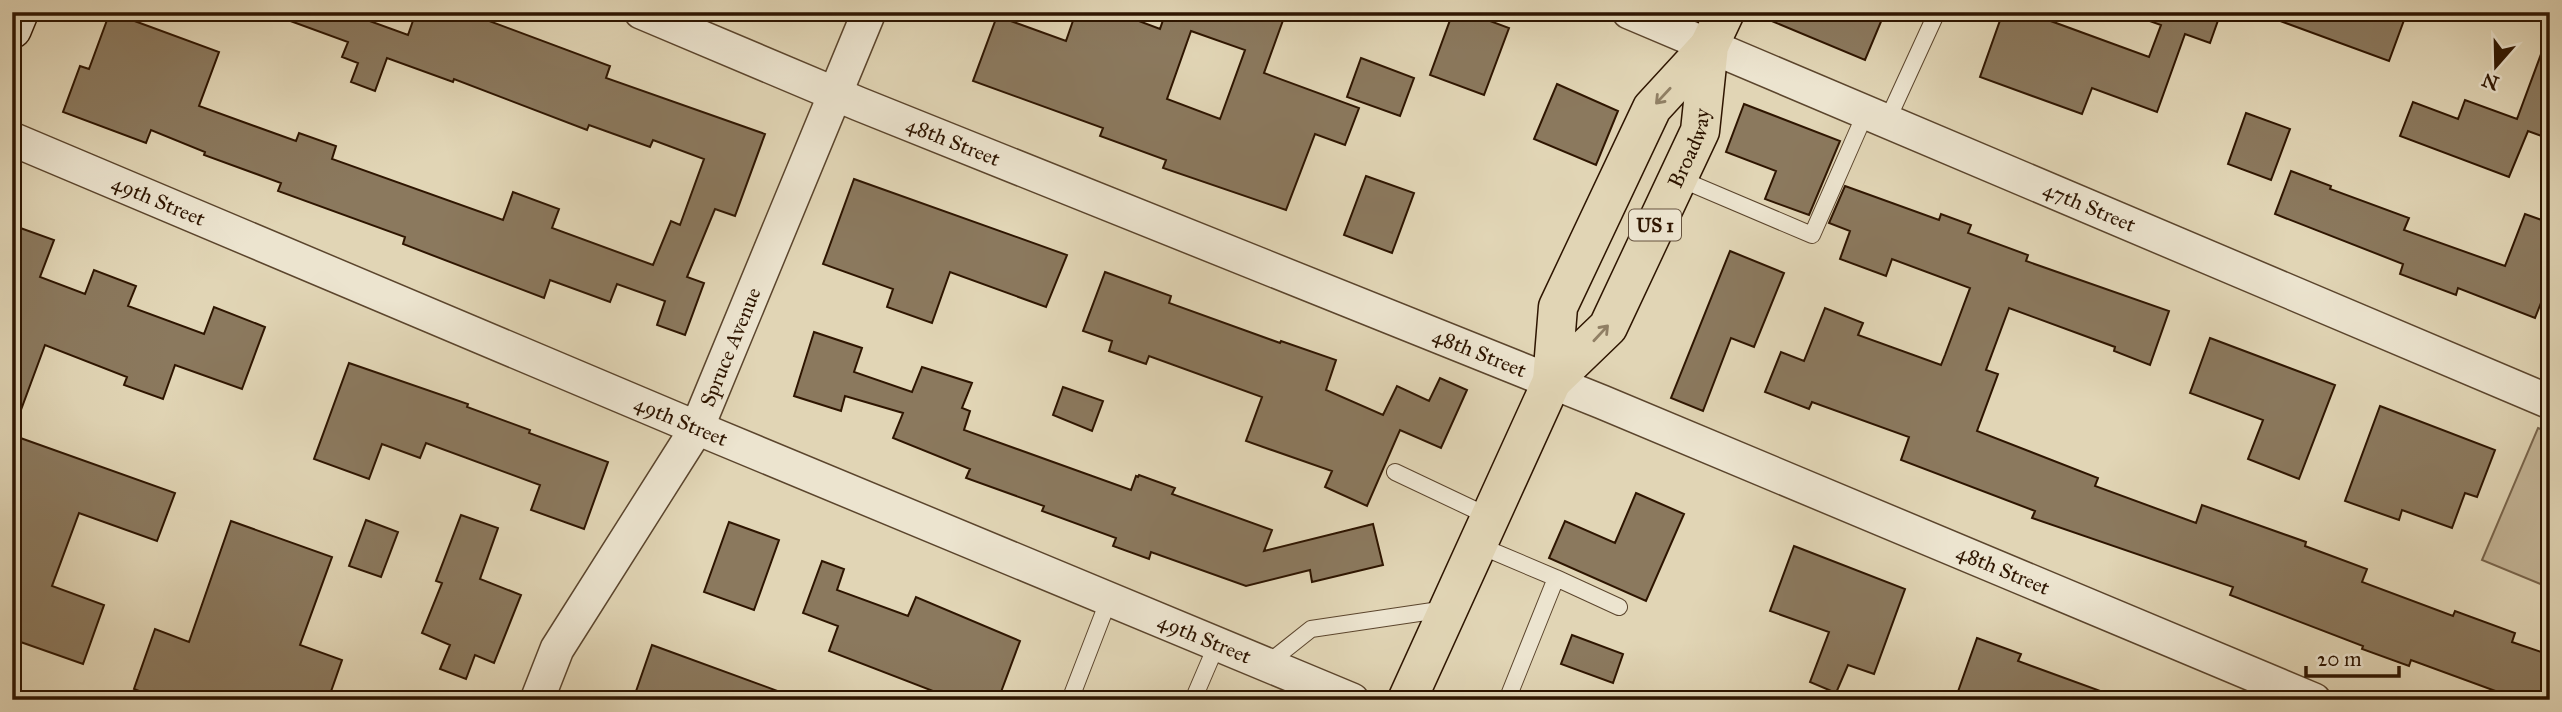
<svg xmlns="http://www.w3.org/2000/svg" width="2562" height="712" font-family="'IM FELL Great Primer',serif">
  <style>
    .green { fill: #c3b496; stroke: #78644b; stroke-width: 2 }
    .building { fill: #8b795e; stroke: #2e1500; stroke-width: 2; fill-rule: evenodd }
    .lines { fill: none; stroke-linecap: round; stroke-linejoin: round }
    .lane-casing { stroke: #5b452d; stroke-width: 18 }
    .street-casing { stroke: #5b452d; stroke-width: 36 }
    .secondary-casing { stroke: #2e1500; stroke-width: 41 }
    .primary-casing { stroke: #2e1500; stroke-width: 41 }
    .lane { stroke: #ece4cf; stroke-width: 16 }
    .street { stroke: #ece4cf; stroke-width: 33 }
    .secondary { stroke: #ece4cf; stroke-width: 38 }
    .primary { stroke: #e1d5b5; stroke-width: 38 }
    .oneway { stroke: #907f64 }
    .labels { text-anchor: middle; stroke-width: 6; stroke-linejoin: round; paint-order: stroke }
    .shield { fill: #ece4cf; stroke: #67533e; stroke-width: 2 }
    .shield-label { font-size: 19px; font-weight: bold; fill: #2e1500 }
    .street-label { font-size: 21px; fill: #2e1500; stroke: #ece4cf }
  </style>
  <rect width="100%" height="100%" fill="#e1d5b5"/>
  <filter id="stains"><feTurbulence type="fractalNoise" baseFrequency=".00286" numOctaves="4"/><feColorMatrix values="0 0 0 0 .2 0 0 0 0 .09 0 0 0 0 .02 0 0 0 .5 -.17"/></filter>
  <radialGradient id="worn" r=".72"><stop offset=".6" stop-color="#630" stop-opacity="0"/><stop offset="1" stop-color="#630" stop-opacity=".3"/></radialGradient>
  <!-- green -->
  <path class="green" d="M2538,428l12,5v155l-68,-28z"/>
  <!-- building -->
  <path class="building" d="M110,12l109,40 -20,54 97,35 3,-8 37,13 -4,13 171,61 10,-28 46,17 -7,19 101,37 18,-44 9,4 24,-66 -51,-19 -3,7 -61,-22 -2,5 -133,-51 -1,3 -66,-24 -12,33 -24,-9 7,-19 -16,-6 6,-15 -74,-27v-3h71l63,23 8,-23h49l145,54 -4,12 159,56 -30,82 -20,-7 -28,68 17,6 -19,52 -28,-10 8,-24 -48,-17 -7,18 -60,-22 -6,18 -141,-54 2,-7 -127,-46 3,-8 -77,-28 1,-3 -54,-22 -5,13 -83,-31 17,-46 9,3z
    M1076,12h39l45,17 3,-9 -13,-5v-3h136l-22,61 95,35 -14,37 -30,-11 -29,76 -123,-42 3,-8 -66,-24 3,-8 -130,-47 24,-65 69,25zM1191,31l54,19 -25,69 -53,-20z
    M1453,12h13l43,16 -25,67 -54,-20z
    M1750,12h135l-20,48z
    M2003,12h47l-2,8 101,37 12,-32 -28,-10v-3h88l-11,31 -25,-9 -28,78 -65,-24 -10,26 -102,-37z
    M2265,12h142l-18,49 -125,-46z
    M2547,38l3,1v100l-22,-8 -19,46 -109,-41 13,-34 45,17 7,-19 52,19z
    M1361,58l53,20 -14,38 -53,-19z
    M1557,84l61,27 -22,54 -62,-26z
    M1744,104l96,37 -31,74 -44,-16 11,-28 -50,-19z
    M2246,113l44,16 -19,51 -43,-16z
    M2291,171l40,15 -1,3 79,29 -5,12 101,36 20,-52 25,9v57l-15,38 -77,-30 -2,7 -56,-21 3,-10 -128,-50z
    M1366,176l48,17 -22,60 -48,-18z
    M854,179l213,76 -21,52 -96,-35 -18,51 -45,-16 6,-18 -70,-25z
    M1845,186l94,34 2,-6 30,11 -3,8 60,22 -2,6 143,50 -19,54 -36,-14 1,-4 -106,-39 -23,62 12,4 -21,57 121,47 -3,8 101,37 6,-18 104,37 -1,4 62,23 -5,13 91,34 2,-5 60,22 -3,9 38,13v45h-30l-109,-40 -2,6 -47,-17 1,-3 -133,-51 3,-8 -201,-69 3,-7 -134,-51 8,-23 -97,-35 -3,7 -44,-17 16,-40 23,9 21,-53 38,15 -5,12 83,30 4,-10 25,-67 -78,-29 -6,17 -46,-17 10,-28 -21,-8z
    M12,225l42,15 -14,37 45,17 9,-24 42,16 -8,20 76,28 10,-27 51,20 -23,62 -67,-24 -12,34 -39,-14 3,-8 -82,-32 -30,81 -3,-1z
    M1730,251l54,22 -30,74 -23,-9 -28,73 -32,-13z
    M1105,272l66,24 -2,7 111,40 1,-2 55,19 -10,30 57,25 14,-29 32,15 11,-23 27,12 -26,58 -41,-18 -33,76 -42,-19 7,-16 -86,-30 16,-44 -113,-41 -3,8 -37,-13 3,-10 -29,-10z
    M814,332l48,16 -8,24 58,20 10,-25 50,16 -10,25 8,3 -6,19 167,60 5,-14 2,1 1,-2 36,13 -3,6 100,36 -8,21 109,-27 10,41 -71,17 -2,-12 -64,16 -95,-34 -2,7 -36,-13 3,-8 -74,-27 2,-5 -78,-28 4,-9 -77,-31 10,-25 -58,-17 -4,15 -47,-15z
    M2210,338l125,47 -36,94 -51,-20 15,-39 -73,-27z
    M349,363l119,41 -1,3 63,23 -1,3 79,29 -24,67 -53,-19 9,-25 -114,-42 -6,15 -38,-14 -13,35 -55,-20z
    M1063,387l40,14 -11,30 -39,-16z
    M2380,406l115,44 -18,47 -12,-4 -13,35 -50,-18 -3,10 -54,-19z
    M12,435l163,58 -18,48 -78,-28 -27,73 52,19 -21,59 -71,-25z
    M1636,493l48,21 -38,87 -97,-43 16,-37 50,22z
    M461,515l37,13 -18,51 41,16 -27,68 -19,-8 -9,24 -26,-10 10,-24 -28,-12 20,-50 -6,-2z
    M366,520l32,12 -17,45 -32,-11z
    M231,521l101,36 -32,88 42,15 -14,40h-166l-28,-11 21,-60 34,13z
    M729,522l50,18 -25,70 -50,-18z
    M1794,546l111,43 -31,85 -26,-9 -12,28 -26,-11 19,-50 -59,-21z
    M822,561l22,8 -7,21 71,26 8,-19 104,44 -22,59h-59l2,-6 -112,-43 9,-25 -35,-13z
    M1572,635l51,19 -10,29 -52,-19z
    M1977,638l44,16 -3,7 99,36 -1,3h-161z
    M652,645l142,52 -1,3h-160z"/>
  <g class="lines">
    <!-- lane casing -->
    <g class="lane-casing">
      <path id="lane" d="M1887,121l50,-109
        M1678,178l134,57 54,-123
        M1395,472l95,45
        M1478,545l78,33
        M1267,664l44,-35 135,-20
        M1070,700l39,-101
        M1193,700l24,-56
        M1507,700l49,-122 63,29"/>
    </g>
    <!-- street casing -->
    <g class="street-casing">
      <g id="street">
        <path id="s1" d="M641,12l218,92 743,298 712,298"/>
        <path id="s2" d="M1629,12l921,390"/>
        <path id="s3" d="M12,139l685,289 655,272"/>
        <path id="s4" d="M537,700l20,-51 140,-221 172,-416"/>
      </g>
    </g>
    <!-- secondary casing -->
    <g class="secondary-casing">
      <path id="secondary" d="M12,29l7,-17"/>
    </g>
    <!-- primary casing -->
    <g class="primary-casing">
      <g id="primary">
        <path id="s5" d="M1552,381l56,-54 92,-196 9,-85 16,-34"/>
        <path d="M1407,700l145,-319 6,-74 94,-199 57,-62"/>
      </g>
    </g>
    <!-- lane -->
    <use href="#lane" class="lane"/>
    <!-- street -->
    <use href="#street" class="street"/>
    <!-- secondary -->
    <use href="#secondary" class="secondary"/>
    <!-- primary -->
    <use href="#primary" class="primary"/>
  </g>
  <!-- one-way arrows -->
  <defs><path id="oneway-shaft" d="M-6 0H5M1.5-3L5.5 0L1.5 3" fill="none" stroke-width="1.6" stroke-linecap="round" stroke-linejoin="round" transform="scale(1.75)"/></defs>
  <g class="oneway">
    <use href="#oneway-shaft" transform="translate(1663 96) rotate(133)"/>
    <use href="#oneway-shaft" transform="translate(1601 333) rotate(-47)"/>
  </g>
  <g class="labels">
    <!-- shield labels -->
    <rect class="shield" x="1629" y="209.5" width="52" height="31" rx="5"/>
    <g class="shield-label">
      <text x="1655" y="232">US 1</text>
    </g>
    <!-- street labels -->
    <g class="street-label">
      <text dy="7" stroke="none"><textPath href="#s1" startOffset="338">48th Street</textPath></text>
      <text dy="7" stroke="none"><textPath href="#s5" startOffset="275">Broadway</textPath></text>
      <text dy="7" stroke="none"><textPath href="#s3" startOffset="159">49th Street</textPath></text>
      <text dy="7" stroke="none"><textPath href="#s2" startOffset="500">47th Street</textPath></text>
      <text dy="7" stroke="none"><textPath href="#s4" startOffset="404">Spruce Avenue</textPath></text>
      <text dy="7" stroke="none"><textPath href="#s1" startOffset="905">48th Street</textPath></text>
      <text dy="7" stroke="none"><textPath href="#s3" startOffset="726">49th Street</textPath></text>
      <text dy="7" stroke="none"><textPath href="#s1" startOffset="1472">48th Street</textPath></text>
      <text dy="7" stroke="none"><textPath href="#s3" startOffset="1293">49th Street</textPath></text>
    </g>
  </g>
  <!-- margin -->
  <rect width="2562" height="712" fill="none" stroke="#e1d5b5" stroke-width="42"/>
  <rect x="14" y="14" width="2534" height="684" fill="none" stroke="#2e1500" stroke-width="3.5"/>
  <rect x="21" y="21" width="2520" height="670" fill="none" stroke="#2e1500" stroke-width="2"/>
  <!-- north arrow -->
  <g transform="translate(2496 66) rotate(200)" stroke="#ece4cf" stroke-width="5" paint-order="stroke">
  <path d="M0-5L12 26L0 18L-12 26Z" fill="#2e1500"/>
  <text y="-10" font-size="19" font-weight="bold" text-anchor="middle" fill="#2e1500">N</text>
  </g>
  <!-- scale -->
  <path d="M2306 666v10h93v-10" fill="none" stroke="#2e1500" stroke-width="3.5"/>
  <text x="2317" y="666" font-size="21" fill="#2e1500" stroke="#ece4cf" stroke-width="5" paint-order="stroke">20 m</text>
  <rect width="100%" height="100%" filter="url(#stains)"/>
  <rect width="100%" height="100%" fill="url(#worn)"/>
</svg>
